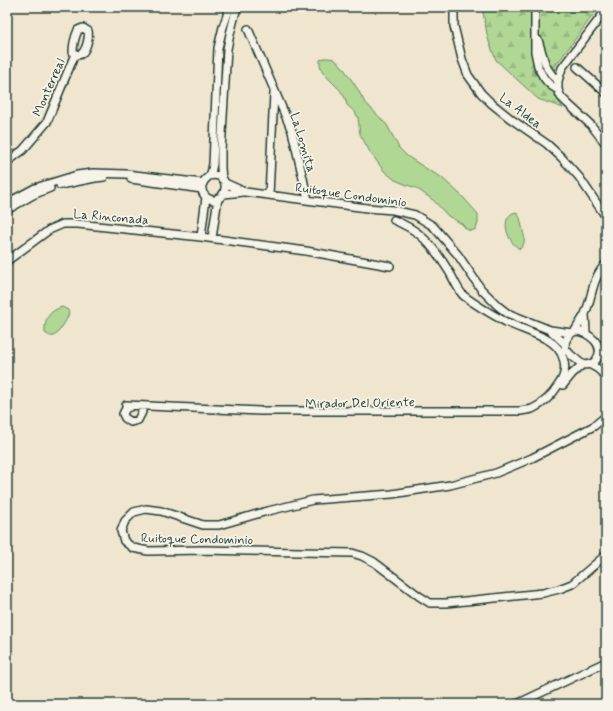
<svg xmlns="http://www.w3.org/2000/svg" width="613" height="711" font-family="Mynerve,sans-serif">
  <style>
    .green { fill: #b0d794; stroke: #688a64 }
    .forest { fill: url(#forest-firs); stroke: #688a64 }
    .building { fill: url(#building-hatch); stroke: #1f3d34; filter: url(#shadow) }
    .lines { fill: none; stroke-linecap: round; stroke-linejoin: round }
    .street-casing { stroke: #1f3d34; stroke-width: 10 }
    .street { stroke: #f7f3e8; stroke-width: 7 }
    .labels { text-anchor: middle; stroke-width: 3.5; stroke-linejoin: round; paint-order: stroke }
    .street-label { font-size: 13px; fill: #1f3d34; stroke: #f7f3e8 }
  </style>
  <defs>
    <pattern id="forest-firs" width="22" height="20" patternUnits="userSpaceOnUse"><rect width="22" height="20" fill="#b0d794"/><path d="M5 1l3.5 6h-7zM16 11l3.5 6h-7z" fill="#97b980"/></pattern>
    <pattern id="building-hatch" width="6" height="6" patternUnits="userSpaceOnUse"><rect width="6" height="6" fill="#dec594"/><path d="M-1 1l2-2M0 6l6-6M5 7l2-2" fill="none" stroke="#beaa80"/></pattern>
    <filter id="shadow"><feDropShadow dx="-3.5" dy="3.5" stdDeviation="2" flood-color="#0004"/></filter>
  </defs>
  <rect width="100%" height="100%" fill="#f0e5cf"/>
  <filter id="ink" filterUnits="userSpaceOnUse"><feTurbulence type="fractalNoise" baseFrequency=".025" numOctaves="2"/><feDisplacementMap in="SourceGraphic" scale="8" xChannelSelector="R" yChannelSelector="G"/><feConvolveMatrix kernelMatrix="1 2 1 2 8 2 1 2 1" color-interpolation-filters="sRGB"/></filter>
  <g filter="url(#ink)">
    <!-- green -->
    <path class="green" d="M324,58h4l6,1 8,7 15,22 7,13 23,24 12,23 8,8 23,15 11,6 20,18 17,19v9l-2,6 -5,2 -5,-2 -4,-5 -14,-8 -15,-16 -17,-12 -9,-3 -12,-5 -11,-9 -14,-19 -10,-18 -2,-16 -3,-6 -8,-7 -2,-7 -5,-8 -17,-17 -3,-8v-5z
      M516,212c5,5 5,10 6,15 2,9 5,15 -2,22 -12,-5 -22,-33 -4,-37z
      M62,307l6,3c1,3 1,3 0,6 -1,4 -11,19 -14,20 -3,1 -6,-1 -9,-3 -1,-14 4,-22 17,-26z"/>
    <!-- forest -->
    <path class="forest" d="M482,7h117l-43,58c-8,19 -5,26 7,43l-25,-9 -42,-39 -8,-21z"/>
    <!-- building -->
    <path class="building" d="M549,61l2,5 -15,8 -3,-5z"/>
    <g class="lines">
      <!-- street casing -->
      <g class="street-casing">
        <path id="street" d="M454,7v19l8,33 6,16 13,18 10,10 20,16 36,25 14,13 18,20 27,40
          M535,7v45l3,14
          M606,10l-44,58 -4,13v9l3,7 6,6 24,22 15,19
          M83,28l5,3c2,7 -4,32 -15,21 0,-8 2,-15 5,-22z
          M248,29l44,102 16,69
          M538,40l7,23
          M577,67l29,26
          M547,68l5,7 6,6
          M540,71c5,10 9,14 18,19
          M7,162l16,-12 24,-28 28,-68
          M209,176c27,-6 16,35 -3,21 -3,-3 -5,-7 -4,-11 1,-6 4,-7 7,-10 3,-3 3,-8 4,-12l5,-116 5,-21 7,-20
          M131,179l71,10
          M222,179l-1,-11v-17l6,-102 3,-15 7,-27
          M225,183l20,9 122,16 26,2 22,5 18,11 25,29 23,34 17,17 9,7 43,17 22,3
          M60,185l35,-7 9,-1
          M224,194l19,-2
          M269,195l5,-102
          M7,203l28,-15 42,-13 16,-2 33,1 77,9
          M7,210l26,-15 17,-7
          M201,237l5,-40
          M212,238l6,-40
          M7,261l42,-31 14,-6h15l123,13 105,14 84,15
          M585,314l1,19
          M550,330l15,14
          M575,331c13,0 32,15 21,29 -3,4 -9,6 -14,4 -3,-2 -7,-6 -10,-8 -2,-2 -5,-5 -6,-7 -3,-8 3,-15 9,-18z
          M575,331c3,-6 7,-11 10,-17 8,-18 6,-35 21,-50
          M589,364l9,5 8,7
          M563,385l9,-11 11,-10
          M130,407l-4,1 -3,6 2,4 6,4 7,-2 4,-8v-4
          M126,408v-3l134,6h261c3,-1 8,-1 11,-2 11,-5 21,-15 27,-25 11,-15 5,-35 -11,-44 -13,-7 -29,-12 -42,-18 -13,-7 -30,-17 -42,-26 -5,-4 -10,-16 -14,-23 -8,-13 -18,-28 -30,-38 -8,-7 -17,-11 -26,-15
          M606,416l-12,10 -62,32 -36,15 -46,12 -58,9 -79,6 -49,12 -45,13h-16l-42,-14 -15,-2 -12,3 -9,9 -4,10 3,10 9,7 15,3 56,-1 148,3 10,3 12,6 45,34 11,7h16l97,-10 16,-4 13,-5 34,-29
          M363,704h5
          M517,704l89,-42"/>
      </g>
      <!-- street -->
      <use href="#street" class="street"/>
    </g>
  </g>
  <g class="labels">
    <!-- street labels -->
    <g class="street-label">
      <text transform="translate(48 87) rotate(-66)" y="5">Monterreal</text>
      <text transform="translate(521 110) rotate(37)" y="5">La Aldea</text>
      <text transform="translate(304 142) rotate(73)" y="5">La Lomita</text>
      <text transform="translate(351 194) rotate(8)" y="5">Ruitoque Condominio</text>
      <text transform="translate(111 216) rotate(5)" y="5">La Rinconada</text>
      <text transform="translate(360 402) rotate(-1)" y="5">Mirador Del Oriente</text>
      <text transform="translate(197 538) rotate(1)" y="5">Ruitoque Condominio</text>
    </g>
  </g>
  <!-- margin -->
  <rect width="613" height="711" fill="none" stroke="#f7f3e8" stroke-width="24"/>
  <rect x="12" y="12" width="589" height="687" fill="none" stroke="#1f3d34" stroke-width="1.5" filter="url(#ink)"/>
</svg>
